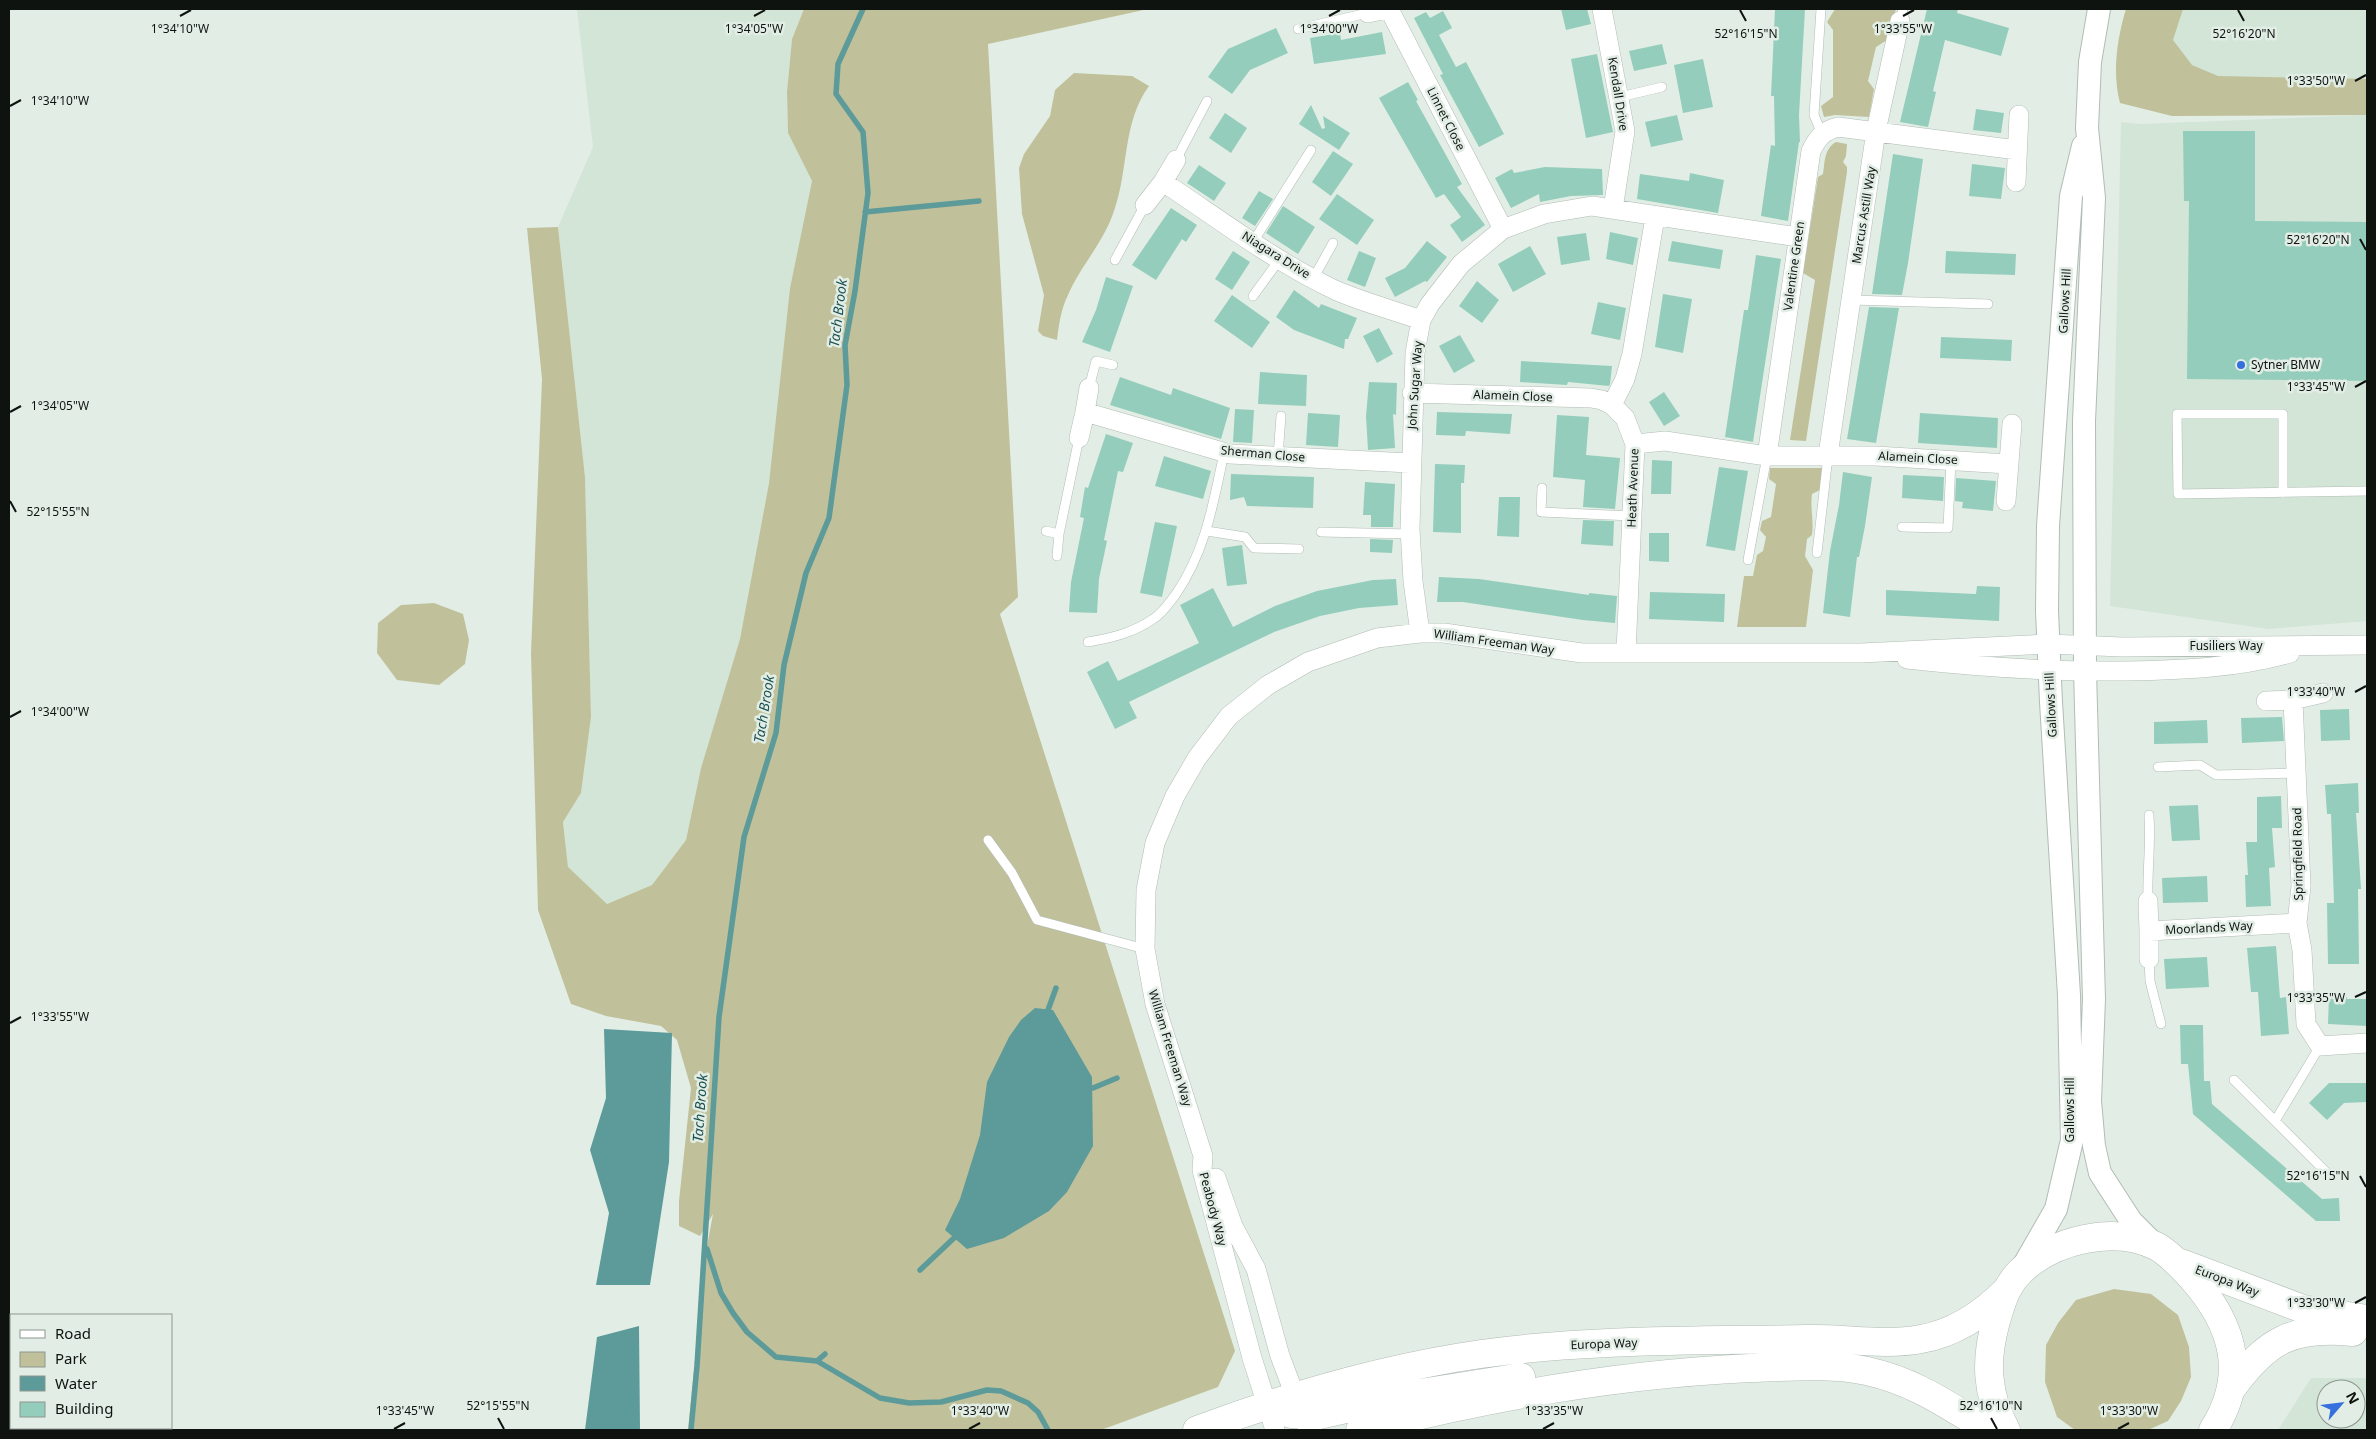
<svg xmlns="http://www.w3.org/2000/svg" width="2376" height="1439" font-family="'Noto Sans',sans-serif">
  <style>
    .built { fill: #d2e5d7; fill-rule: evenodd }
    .green { fill: #c0c19a }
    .water { fill: #5d9a9a }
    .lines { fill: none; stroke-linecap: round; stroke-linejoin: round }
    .stream { stroke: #5d9a9a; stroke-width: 5.5 }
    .building { fill: #94cdbc }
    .service-casing { stroke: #b1bcb4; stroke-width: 10 }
    .minor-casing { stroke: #b1bcb4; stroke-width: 20 }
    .tertiary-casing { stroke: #b1bcb4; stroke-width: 24 }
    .trunk-casing { stroke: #b1bcb4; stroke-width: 29 }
    .service { stroke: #fff; stroke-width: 9 }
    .minor { stroke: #fff; stroke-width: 19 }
    .tertiary { stroke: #fff; stroke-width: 22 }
    .trunk { stroke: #fff; stroke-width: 28 }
    .ticks { fill: none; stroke: #0f1310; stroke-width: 2 }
    .poi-dot { fill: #366fde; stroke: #e2eee5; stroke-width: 2 }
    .labels { text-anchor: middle; stroke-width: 5; stroke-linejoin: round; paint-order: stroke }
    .street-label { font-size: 12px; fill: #0f1310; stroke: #e2eee5 }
    .poi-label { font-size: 12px; fill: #0f1310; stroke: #e2eee5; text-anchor: start }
    .water-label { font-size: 14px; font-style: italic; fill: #1a5051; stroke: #e2eee5 }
    .ticks-label { font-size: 12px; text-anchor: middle; fill: #0f1310; stroke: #e2eee5; stroke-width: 5; stroke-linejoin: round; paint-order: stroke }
  </style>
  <rect width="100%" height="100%" fill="#e2eee5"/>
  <!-- built -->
  <path class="built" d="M577,9h227l-12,30 -5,53 1,41 24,48 -22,107 -21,195 -29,156 -39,129 -15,72 -34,45 -45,19 -39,-36 -5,-46 18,-29 10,-76 -6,-240 -27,-250 35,-80z
    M2164,9h203v88l-224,-15z
    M2367,115v506l-99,8 -158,-23 11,-484 20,2z
    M2311,1378h56v52h-89zM2326,1389h30v30h-30z"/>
  <!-- green -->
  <path class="green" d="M804,9h344l-160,35 30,553 -18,17 235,737 -17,36 -117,43h-413l17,-173 8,-43 -13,22 -21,-10v-25l12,-113 -14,-48 -16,-14 -55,-10 -35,-12 -33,-94 -7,-257 11,-274 -15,-151 31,-1 27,250 6,240 -10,76 -18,29 5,45 39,37 45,-19 34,-45 15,-72 39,-129 29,-156 21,-195 22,-107 -24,-48 -1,-41 5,-53z
    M1835,9h61l-9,31 -11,7 -8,34 6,8 -5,28 -34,-2 -11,2 -3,-11 12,-9v-67l-6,-8z
    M2126,9h57l-10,31 19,25 26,11 149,3v36l-195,1 -52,-13c-8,-31 -3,-64 6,-94z
    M1074,73l58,3 17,10c-27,37 -20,83 -35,125 -10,31 -33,54 -46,84 -7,14 -9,29 -11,45l-14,-4 -5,-5 6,-36 -22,-81 -3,-46 5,-14 26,-38 5,-26z
    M1836,142l11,2 -1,12 -3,6 4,5v5l-41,269 -16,-1 25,-160 -12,-7 15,-96 5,-3c2,-13 1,-25 13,-32z
    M1770,468h52l-2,22 -8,4c-2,15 2,26 0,41l-5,4 -2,17 8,14 -7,57h-69l7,-51h9l4,-21 6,-4 3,-14 -6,-7 2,-9 9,-4 5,-33 -7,-5z
    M434,603l29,11 6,26 -4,24 -26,21 -42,-5 -20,-27 1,-30 23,-18z
    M2114,1289l37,5 27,21 11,32 2,30 -10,24 -13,20 -20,9h-73l-18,-13 -12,-35 1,-37 12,-22 18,-23z"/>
  <!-- water -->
  <path class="water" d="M1035,1008l18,2 39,67 1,69 -26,46 -18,19 -45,27 -37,11 -22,-19 15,-31 20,-64 7,-53 22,-45 12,-17z
    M604,1029l68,4 -3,129 -19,123h-54l13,-72 -19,-63 16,-52z
    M639,1326l1,104h-55l12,-93z"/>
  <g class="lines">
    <!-- stream -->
    <path class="stream" d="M865,212l114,-11
      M1048,1010l8,-22
      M1093,1088l24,-10
      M707,1249l14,44 12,20 14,19 29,25 41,4 63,37 29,5 32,-1 46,-12 14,1 27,12 10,9 10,18
      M920,1270l34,-32
      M817,1361l8,-7
      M691,1430l6,-64 22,-349 25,-180 32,-104 8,-68 22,-92 23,-55 18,-133 -2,-40 10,-54 13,-98 -5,-61 -27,-38 2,-30 25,-55"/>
  </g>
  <!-- building -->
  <path class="building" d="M1561,9h26l4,15 -25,6z
    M1775,9h30l-6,106 1,27h-1l-11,79 -27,-5 10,-71 4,1 -1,-50h-3z
    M1927,9h31l-1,4 52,15 -8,28 -56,-16 -12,51 3,1 -8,35 -28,-5z
    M1443,11l9,17 -13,7 17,32 10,-5 38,72 -25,13 -39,-72 3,-1 -29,-56 12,-6 4,6z
    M1276,28l12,25 -38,17 -18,24 -24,-17 20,-28z
    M1382,32l4,22 -72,10 -4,-26 30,-5 1,7z
    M1662,44l5,20 -33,7 -5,-20z
    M1597,54l16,78 -27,6 -15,-79z
    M1703,59l10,48 -30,6 -9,-48z
    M1408,82l10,18 -2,1 46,83 -5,3 28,38 -23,17 -12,-17 11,-8 -17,-23 -8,4 -57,-100z
    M1311,105l11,24 3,-1 -2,-12 27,17 -11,17 -40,-26z
    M1976,109l28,4 -3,20 -28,-3z
    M1225,113l22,15 -16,25 -22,-15z
    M1677,115l6,25 -32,7 -6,-25z
    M2183,131h72v90l112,1v159l-180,-2 2,-178h-5z
    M1333,151l20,13 -22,32 -19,-14z
    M1893,154l30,5 -15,104 -6,32 -30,-1z
    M1972,164l33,4 -4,31 -32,-3z
    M1199,165l27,18 -12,18 -27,-18z
    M1545,167l57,2 1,26 -32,1 -31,6 -1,-8 -28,14 -16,-30 17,-9 2,4z
    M1690,173l34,7 -6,33 -81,-14 3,-25 49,7z
    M1259,191l14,8 -18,27 -13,-8z
    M1337,194l37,26 -17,25 -38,-26z
    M1283,206l32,21 -17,27 -32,-21z
    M1171,208l26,17 -11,17 -4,-3 -26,41 -24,-15z
    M1610,232l28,6 -5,27 -27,-6z
    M1586,233l4,27 -29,5 -4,-28z
    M1427,241l20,16 -20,25 -2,-1 -30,16 -10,-19 20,-10z
    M1672,241l51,9 -3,19 -52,-8z
    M1530,246l16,28 -33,18 -15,-28z
    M1233,251l17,11 -18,28 -17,-11z
    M1359,251l17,7 -11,29 -18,-7z
    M1946,251l70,3 -1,21 -70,-2z
    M1756,255l25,4 -28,183 -28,-5 19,-127h4z
    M1106,277l27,9 -23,66 -28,-10 14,-32z
    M1477,281l22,19 -17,23 -23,-17z
    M1294,290l25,18 2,-4 36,14 -9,21h-3l-1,10 -50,-19 -18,-13z
    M1663,294l29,5 -9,54 -28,-6z
    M1232,295l38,27 -18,26 -38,-27z
    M1598,302l28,6 -6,32 -29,-6z
    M1869,307l30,1 -23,135 -29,-4z
    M1379,328l14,26 -16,9 -14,-27z
    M1460,335l15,26 -21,12 -15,-27z
    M1941,337l71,3 -1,21 -71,-3z
    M1521,361l91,5 -2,18 -1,2 -41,-4 -1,3 -47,-3z
    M1260,372l47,3 -1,31 -48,-2z
    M1120,377l51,18 2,-7 57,20 -9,31 -111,-34z
    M1369,382l28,1 -1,32 -3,-1 2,34 -27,2 -2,-34z
    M1664,392l16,24 -16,10 -15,-24z
    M1235,409l19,1 -2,33 -19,-1z
    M1437,412l75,2 -2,20 -44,-3 -1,5 -29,-1z
    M1308,413l32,2 -2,32 -32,-2z
    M1920,413l78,5 -1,30 -79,-5z
    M1557,415l32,2 -3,38 34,3 -5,51 -32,-2 2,-27 -32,-3z
    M1106,434l27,9 -10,29 -5,-1 -14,69 3,1 -8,38 -2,34 -28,-1 2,-30 13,-64 -4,-1 5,-30 3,1z
    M1164,456l47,15 -8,28 -48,-13z
    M1652,460l20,1 -1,33h-20z
    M1435,464l30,1 -1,18h-3v50l-28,-1z
    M1719,467l29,4 -13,80 -29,-5z
    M1843,472l29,5 -7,49 -6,31h-2l-7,60 -27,-4 7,-62 9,-46z
    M1231,474l83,3 -1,31 -66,-2 -3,-9 -14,3z
    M1903,475l41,2 -1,24 -41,-3z
    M1956,478l40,3 -3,30 -31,-3 1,-6 -8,-1z
    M1365,482l30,2 -2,43h-22v-12h-8z
    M1499,497h21l-1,40 -22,-1z
    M1583,520l31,1 -1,25 -32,-2z
    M1155,522l22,4 -15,71 -22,-4z
    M1649,533h20v29l-20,-1z
    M1370,539l23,1 -1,13 -22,-1z
    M1242,545l5,39 -20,2 -5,-38z
    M1439,577l40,2 110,16v-2l28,3 -2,27 -32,-3 -120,-18h-26z
    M1396,579l2,26 -39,3 -39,8 -46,16 -145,70 8,16 -22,11 -28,-57 21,-11 10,20 81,-38 -19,-38 33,-17 20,39 42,-21 42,-15 56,-11z
    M1977,586l23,1 -1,34 -113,-6v-25l90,4z
    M1650,592l75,2 -1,28 -75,-3z
    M2349,709l1,31 -29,1 -1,-31z
    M2282,717l2,24 -42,2 -1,-25z
    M2207,720l1,23 -54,1v-22z
    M2358,783l1,30h-3l5,76h-3l1,75h-31l-1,-61h7l-3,-89h-4l-2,-29z
    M2281,796l1,32h-10l3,39 -6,1 2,38 -25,1 -1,-32h3l-2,-33h11v-45z
    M2198,805l2,35 -28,1 -3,-35z
    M2207,876l1,26 -45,1 -1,-25z
    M2276,946l4,52 6,-1 3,37 -28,2 -3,-44h-7l-4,-44z
    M2207,957l2,30 -43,2 -2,-30z
    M2329,996h18v3h20v27l-39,-2z
    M2180,1025h23l1,56h6l2,23 110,95 17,-1 1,23h-24l-123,-107 -5,-50h-7z
    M2329,1083h38v19l-23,1 -17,17 -18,-17z"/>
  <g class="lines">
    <!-- service casing -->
    <g class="service-casing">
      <path id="service" d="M1821,9l-7,106 8,19
        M1900,21l3,-12
        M1298,29l70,-16
        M1620,97l42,-10
        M1176,160l31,-59
        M1253,242l58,-92
        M1115,260l30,-55
        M1313,279l20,-36
        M1253,296l27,-37
        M1851,300l137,4
        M1089,388l7,-27 17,4
        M1278,456l3,-40
        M1542,488l-1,24 91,4
        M2283,493v-79h-106l1,80 189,-3
        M1902,527l46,1 3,-68
        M1046,531l13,3 20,-96
        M1207,531l38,6 9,11 45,1
        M1321,532l89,2
        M1817,553l11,-97
        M1057,556l2,-22
        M1748,560l19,-104
        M1088,642c23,-4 45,-9 65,-23 10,-6 16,-16 23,-25 30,-44 37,-90 48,-141
        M2158,767l42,-2 16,10 80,-2
        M988,840l24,33 25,47 108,29
        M2148,901c-1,-29 3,-57 1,-86
        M2149,959l1,22 11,43
        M2320,1046l-45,75 53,53
        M2234,1080l41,41"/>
    </g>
    <!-- minor casing -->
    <g class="minor-casing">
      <path id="minor" d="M1389,9l114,220
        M1602,9l23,122 -12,78
        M1368,13l19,-4
        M1176,160l-13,22c56,37 111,79 172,108 27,12 58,20 86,30
        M2016,182l3,-67
        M1145,205l18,-23
        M1089,388l-4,24 145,42 180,9
        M1412,393l179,5 11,2 10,5
        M1079,438l6,-26
        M1635,444l30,-3 102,15h109l132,8
        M1828,455l48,-324 24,-110
        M1767,456l44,-305c7,-14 12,-20 27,-24l179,23
        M2006,501l6,-77
        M1420,633l-7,-52 -3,-52 5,-176 6,-33 9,-16 31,-40 42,-35 41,-15 48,-8 206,31
        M1626,653l9,-209 -10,-26 -13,-13 13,-26 7,-25 23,-137
        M1907,659c73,8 146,13 220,12 55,-1 110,-3 163,-18
        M2323,693l-30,7 8,186 -4,37 5,27 4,74 14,22 47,-3
        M2266,701l27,-1
        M2148,901l1,30
        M2149,959v-28l148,-8
        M1216,1178l17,48 23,43 24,87 28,74
        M1275,1430l-23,-72 -50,-188 1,-14 -48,-152 -10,-55 1,-59 9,-47 20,-47 22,-38 32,-42 39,-31 40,-23 69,-24 43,-5h24l138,20h279l187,-9 74,3 245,-2"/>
    </g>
    <!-- tertiary casing -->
    <g class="tertiary-casing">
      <path id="tertiary" d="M2099,9l-9,53 -3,66 7,70 -10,223 1,250 9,328 -4,102 4,45 6,27 31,48 25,25
        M2021,1270l35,-61 16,-69 -3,-145 -18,-293 -4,-91 1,-85 23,-330 12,-50"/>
    </g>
    <!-- trunk casing -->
    <g class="trunk-casing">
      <path id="trunk" d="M2181,1263l122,46 64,10
        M2232,1388c35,-48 60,-62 121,-56
        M1268,1407l24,7 27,1 83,-19 119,-19
        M1197,1430c91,-34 187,-62 284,-76 108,-15 218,-13 327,-15 37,-1 77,7 113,0 35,-6 62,-25 86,-49
        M1360,1430c127,-33 259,-56 391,-62 37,-1 79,-5 116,3 49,11 80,34 122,59
        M2006,1430c-20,-36 -21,-70 -10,-109 5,-17 10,-35 23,-48 32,-33 95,-48 137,-27 13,7 27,22 37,33 41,47 55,96 20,151"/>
    </g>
    <!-- service -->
    <use href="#service" class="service"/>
    <!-- minor -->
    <use href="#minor" class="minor"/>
    <!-- tertiary -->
    <use href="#tertiary" class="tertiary"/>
    <!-- trunk -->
    <use href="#trunk" class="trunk"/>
  </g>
  <!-- ticks -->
  <path class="ticks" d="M1740,10l6,11M2238,10l6,11M180,16l11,-6M754,16l11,-6M1329,16l11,-6M1903,16l11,-6M2355,81l11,-6M10,106l11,-6M2360,239l6,11M2355,387l11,-6M10,412l11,-6M10,501l6,11M2355,692l11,-6M10,717l11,-6M2355,997l11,-5M10,1023l11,-6M2360,1176l6,11M2355,1303l11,-6M498,1418l6,11M1991,1418l6,11M394,1429l11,-6M969,1429l11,-6M1543,1429l11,-6M2118,1429l11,-6"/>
  <!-- markers -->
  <circle class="poi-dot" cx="2241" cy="365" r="5"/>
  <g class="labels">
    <!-- street labels -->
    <g class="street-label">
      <text transform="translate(1618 94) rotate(81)" y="4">Kendall Drive</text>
      <text transform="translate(1446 119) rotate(63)" y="4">Linnet Close</text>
      <text transform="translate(1864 215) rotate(-81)" y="4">Marcus Astill Way</text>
      <text transform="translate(1276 255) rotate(32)" y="4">Niagara Drive</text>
      <text transform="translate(1794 266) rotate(-82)" y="4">Valentine Green</text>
      <text transform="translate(2065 301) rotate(-87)" y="4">Gallows Hill</text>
      <text transform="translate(1415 385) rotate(-86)" y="4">John Sugar Way</text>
      <text transform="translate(1513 396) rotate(2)" y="4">Alamein Close</text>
      <text transform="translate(1263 454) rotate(5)" y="4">Sherman Close</text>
      <text transform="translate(1918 458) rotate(3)" y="4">Alamein Close</text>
      <text transform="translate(1633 488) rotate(-88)" y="4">Heath Avenue</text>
      <text transform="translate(1494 642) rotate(8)" y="4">William Freeman Way</text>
      <text x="2226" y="650">Fusiliers Way</text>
      <text transform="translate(2051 705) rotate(-93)" y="4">Gallows Hill</text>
      <text transform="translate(2298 854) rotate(-91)" y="4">Springfield Road</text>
      <text transform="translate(2209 928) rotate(-3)" y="4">Moorlands Way</text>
      <text transform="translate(1170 1048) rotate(73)" y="4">William Freeman Way</text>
      <text transform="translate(2070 1110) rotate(-90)" y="4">Gallows Hill</text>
      <text transform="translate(1213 1209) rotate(75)" y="4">Peabody Way</text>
      <text transform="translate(2227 1281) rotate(21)" y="4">Europa Way</text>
      <text transform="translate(1604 1344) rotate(-2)" y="4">Europa Way</text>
    </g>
    <!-- poi labels -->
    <g class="poi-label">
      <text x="2251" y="369">Sytner BMW</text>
    </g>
    <!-- water labels -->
    <g class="water-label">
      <text transform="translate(838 313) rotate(-83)" y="5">Tach Brook</text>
      <text transform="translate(764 709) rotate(-81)" y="5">Tach Brook</text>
      <text transform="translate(700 1108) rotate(-86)" y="5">Tach Brook</text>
    </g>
  </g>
  <g class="ticks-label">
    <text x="180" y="33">1°34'10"W</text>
    <text x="754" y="33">1°34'05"W</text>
    <text x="1329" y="33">1°34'00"W</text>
    <text x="1903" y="33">1°33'55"W</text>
    <text x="1746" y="38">52°16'15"N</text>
    <text x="2244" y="38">52°16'20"N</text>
    <text x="2316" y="85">1°33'50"W</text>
    <text x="60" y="105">1°34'10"W</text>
    <text x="2318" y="244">52°16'20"N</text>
    <text x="2316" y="391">1°33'45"W</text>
    <text x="60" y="410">1°34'05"W</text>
    <text x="58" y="516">52°15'55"N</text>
    <text x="2316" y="696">1°33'40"W</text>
    <text x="60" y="716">1°34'00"W</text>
    <text x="2316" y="1002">1°33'35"W</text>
    <text x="60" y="1021">1°33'55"W</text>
    <text x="2318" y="1180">52°16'15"N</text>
    <text x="2316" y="1307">1°33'30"W</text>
    <text x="498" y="1410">52°15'55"N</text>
    <text x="1991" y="1410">52°16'10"N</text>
    <text x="405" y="1415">1°33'45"W</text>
    <text x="980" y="1415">1°33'40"W</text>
    <text x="1554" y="1415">1°33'35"W</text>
    <text x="2129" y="1415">1°33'30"W</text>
  </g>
  <!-- border -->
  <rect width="2376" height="1439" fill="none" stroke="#0f1310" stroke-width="20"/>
  <!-- legend -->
  <rect x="10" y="1314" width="162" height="115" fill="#e2eee5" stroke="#8e9690"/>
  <rect x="20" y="1330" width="25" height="8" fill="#ffffff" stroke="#8e9690"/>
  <text x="55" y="1339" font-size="15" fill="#0f1310">Road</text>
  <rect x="20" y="1352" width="25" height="15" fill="#c0c19a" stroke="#8e9690"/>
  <text x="55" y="1364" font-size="15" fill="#0f1310">Park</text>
  <rect x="20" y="1376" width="25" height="15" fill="#5d9a9a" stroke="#8e9690"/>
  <text x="55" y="1389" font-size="15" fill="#0f1310">Water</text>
  <rect x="20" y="1402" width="25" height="15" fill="#94cdbc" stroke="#8e9690"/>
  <text x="55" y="1414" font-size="15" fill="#0f1310">Building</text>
  <!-- north arrow -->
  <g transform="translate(2341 1404) rotate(62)"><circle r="24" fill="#e2eee5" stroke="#8e9690"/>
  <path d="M0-4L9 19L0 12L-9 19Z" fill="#366fde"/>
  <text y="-8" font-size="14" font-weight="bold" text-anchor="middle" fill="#0f1310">N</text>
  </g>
</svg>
